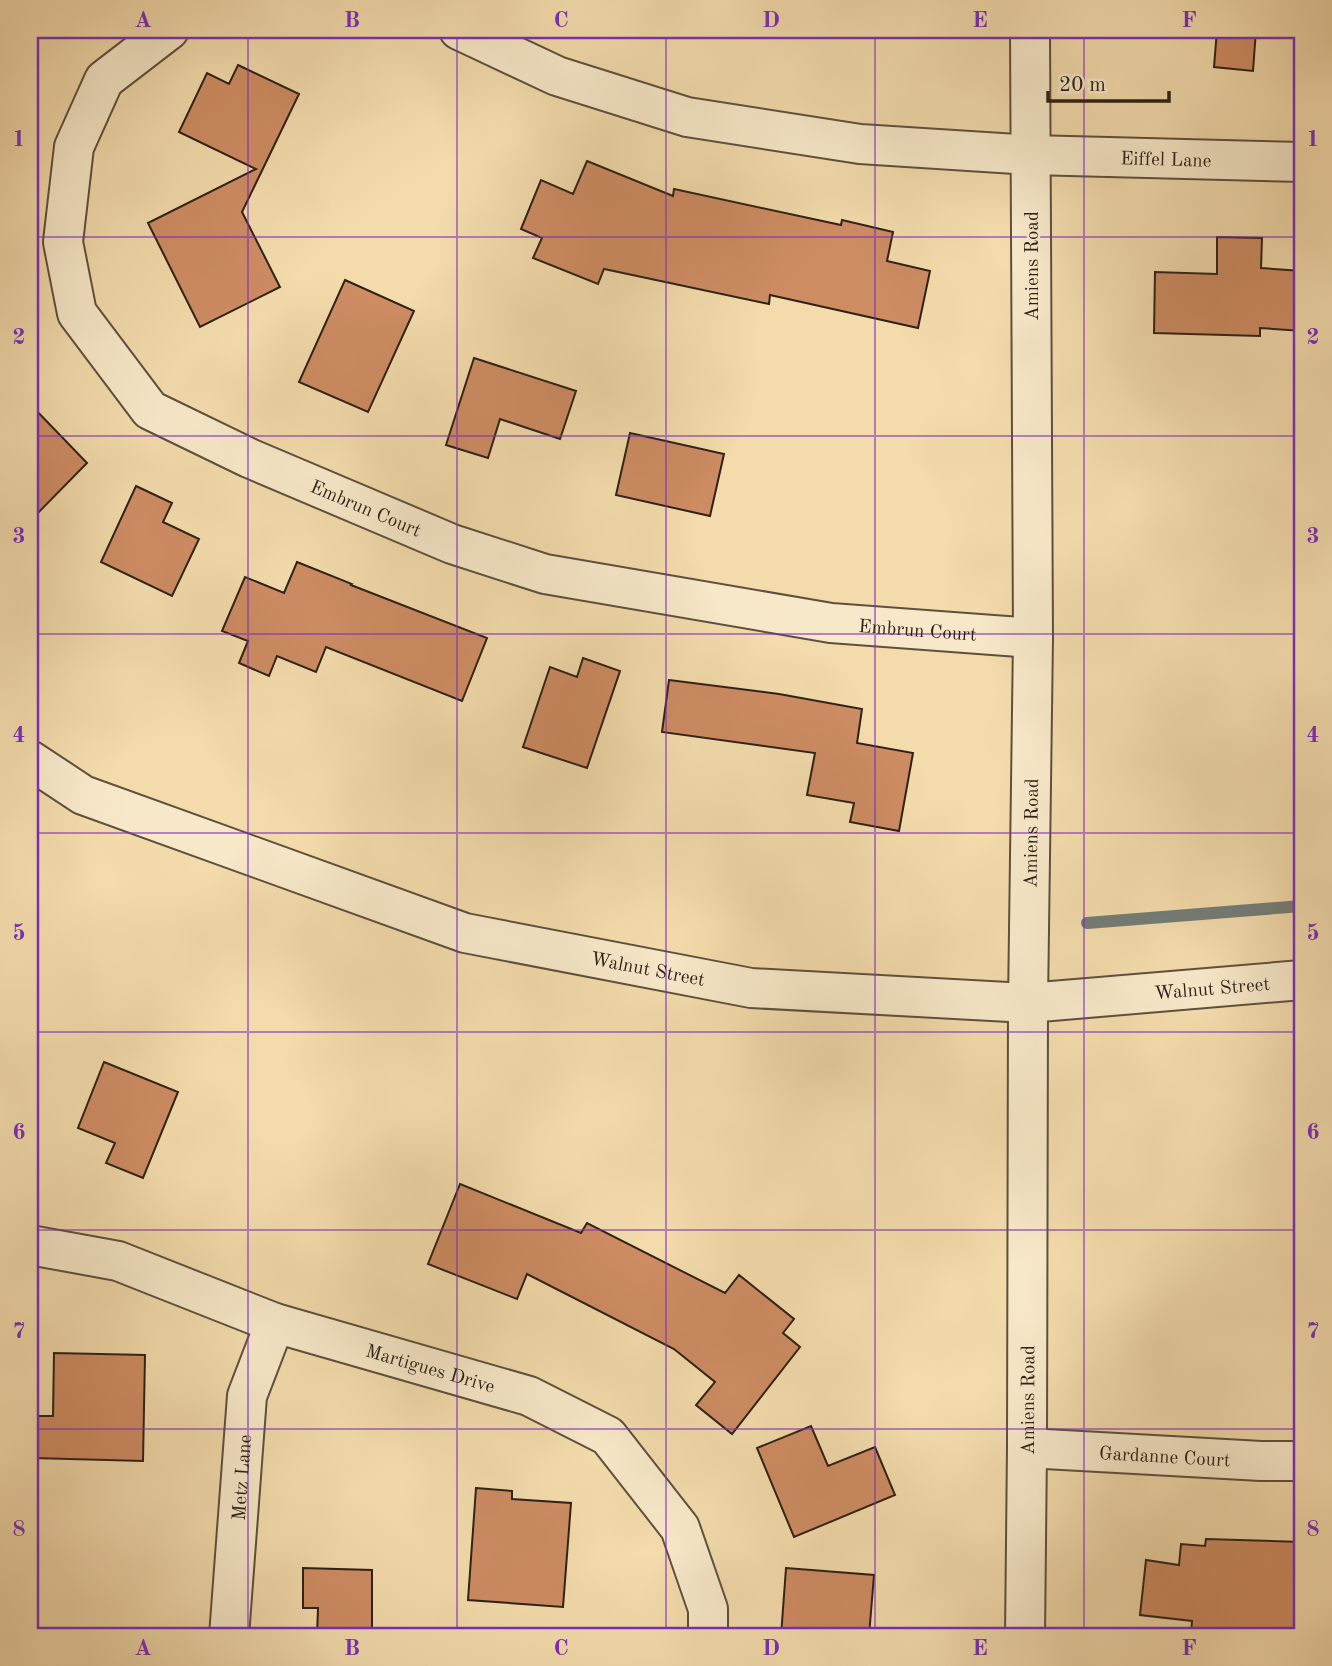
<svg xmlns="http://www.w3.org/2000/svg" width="1332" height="1666" font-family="'Old Standard TT',serif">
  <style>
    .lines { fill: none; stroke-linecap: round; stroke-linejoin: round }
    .stream { stroke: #737c77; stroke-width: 12 }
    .building { fill: #ce8c63; stroke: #2d2118; stroke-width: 2 }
    .minor-casing { stroke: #5e503d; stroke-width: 42 }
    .tertiary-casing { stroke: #5e503d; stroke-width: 42 }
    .minor { stroke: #f7e8c9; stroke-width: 38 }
    .tertiary { stroke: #f7e8c9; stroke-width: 38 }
    .grid { fill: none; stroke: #7b2cbf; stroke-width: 2; stroke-opacity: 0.55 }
    .labels { text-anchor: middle; stroke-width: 5; stroke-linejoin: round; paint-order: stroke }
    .street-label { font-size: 19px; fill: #2d2118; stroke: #f7e8c9 }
    .neatline { fill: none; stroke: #7b2cbf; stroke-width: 2.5 }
    .grid-label { font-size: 23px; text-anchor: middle; font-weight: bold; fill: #7b2cbf }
  </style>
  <rect width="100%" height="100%" fill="#f3dbac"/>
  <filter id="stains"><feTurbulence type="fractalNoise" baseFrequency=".00286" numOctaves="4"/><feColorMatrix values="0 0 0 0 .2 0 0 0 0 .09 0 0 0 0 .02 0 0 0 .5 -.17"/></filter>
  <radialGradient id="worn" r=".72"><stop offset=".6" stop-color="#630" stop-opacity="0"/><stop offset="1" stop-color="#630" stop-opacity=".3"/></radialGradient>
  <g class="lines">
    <!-- stream -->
    <path class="stream" d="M1087,923l215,-17"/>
  </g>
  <!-- building -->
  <path class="building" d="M1217,30h39l-3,41 -39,-4z
    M238,65l61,29 -57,118 38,75 -80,40 -52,-104 108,-54 -77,-37 28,-59 22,11z
    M587,161l86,35 1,-7 167,36 1,-5 51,12 -6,29 43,10 -12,57 -148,-33 -1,9 -165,-35 -6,15 -65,-26 9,-20 -21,-9 20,-49 32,14z
    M1217,237l45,1 -1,30 41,3v60l-42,-3v8l-106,-3 1,-61 62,2z
    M345,280l69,31 -46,101 -69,-30z
    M474,358l102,33 -16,48 -60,-20 -12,39 -42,-13z
    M30,404l57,59 -57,58z
    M630,433l94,21 -14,62 -94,-21z
    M136,486l36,17 -9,19 36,17 -27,57 -71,-34z
    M297,562l55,22 -1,1 136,53 -25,63 -136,-54 -10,25 -39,-16 -8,20 -30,-13 9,-22 -26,-10 23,-54 39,16z
    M583,658l37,13 -33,97 -64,-21 27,-80 27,10z
    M669,680l110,14 83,15 -5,34 56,10 -14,78 -49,-9 4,-19 -47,-8 8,-42 -153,-21z
    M104,1062l74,30 -35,86 -37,-15 9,-20 -37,-15z
    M460,1184l121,49 6,-10 138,70 14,-18 55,44 -11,14 17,14 -68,87 -36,-29 19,-23 -41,-33 -147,-75 -10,25 -89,-35z
    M54,1353l91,2 -2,106 -110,-3v-42h20z
    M811,1426l17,40 47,-19 20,48 -101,42 -37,-89z
    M476,1488l36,3v8l59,4 -8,104 -95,-7z
    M1206,1539l96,3v89l-79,-3 -1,7 -31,-3 1,-11 -52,-6 6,-55 33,5 2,-21 24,2z
    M303,1568l69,2v66h-55l1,-28h-15z
    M786,1568l88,7 -5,61h-88z"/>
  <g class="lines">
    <!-- minor casing -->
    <g class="minor-casing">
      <g id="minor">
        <path id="s1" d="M169,30l-65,50 -30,67 -11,95 14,71 73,97 99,48 203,86 93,30 286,49 202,15"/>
        <path id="s2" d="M459,30l98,46 130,41 173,27 171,11 271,7"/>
        <path id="s3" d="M30,1245l88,16 157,62 254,73 79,40 72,92 28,81v27"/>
        <path id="s4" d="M1027,1448l234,13h41"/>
        <path id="s5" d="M229,1636l18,-240 28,-73"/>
      </g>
    </g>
    <!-- tertiary casing -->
    <g class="tertiary-casing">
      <g id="tertiary">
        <path id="s6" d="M30,760l53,35 382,138 286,55 277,15 274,-23"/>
        <path id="s7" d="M1025,1636l2,-188 1,-445 5,-365 -3,-608"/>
      </g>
    </g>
    <!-- minor -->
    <use href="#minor" class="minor"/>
    <!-- tertiary -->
    <use href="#tertiary" class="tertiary"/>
  </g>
  <!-- grid -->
  <path class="grid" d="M248,30v1606M457,30v1606M666,30v1606M875,30v1606M1084,30v1606M30,237h1272M30,436h1272M30,634h1272M30,833h1272M30,1032h1272M30,1230h1272M30,1429h1272"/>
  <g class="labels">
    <!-- street labels -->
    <g class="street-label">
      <text dy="7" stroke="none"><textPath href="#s2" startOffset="726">Eiffel Lane</textPath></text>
      <text transform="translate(1031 266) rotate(-90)" y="7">Amiens Road</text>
      <text dy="7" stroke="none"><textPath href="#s1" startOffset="682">Embrun Court</textPath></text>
      <text dy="7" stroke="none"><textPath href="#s1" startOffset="1250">Embrun Court</textPath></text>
      <text dy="7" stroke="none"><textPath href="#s7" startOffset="803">Amiens Road</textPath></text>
      <text dy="7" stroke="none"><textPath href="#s6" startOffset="656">Walnut Street</textPath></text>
      <text dy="7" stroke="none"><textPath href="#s6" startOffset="1223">Walnut Street</textPath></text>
      <text dy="7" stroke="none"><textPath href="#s3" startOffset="420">Martigues Drive</textPath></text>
      <text dy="7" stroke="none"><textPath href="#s7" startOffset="236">Amiens Road</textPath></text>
      <text dy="7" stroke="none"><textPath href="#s4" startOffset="138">Gardanne Court</textPath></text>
      <text dy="7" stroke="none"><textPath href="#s5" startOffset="159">Metz Lane</textPath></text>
    </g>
  </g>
  <!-- margin -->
  <rect width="1332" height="1666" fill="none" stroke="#f3dbac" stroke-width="77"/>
  <!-- scale -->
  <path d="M1048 91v10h121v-10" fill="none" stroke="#2d2118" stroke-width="3.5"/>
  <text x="1059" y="91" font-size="21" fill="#2d2118" stroke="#f7e8c9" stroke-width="5" paint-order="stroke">20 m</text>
  <rect x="38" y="38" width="1256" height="1590" class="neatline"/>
  <g class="grid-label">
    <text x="143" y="27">A</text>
    <text x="352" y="27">B</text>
    <text x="561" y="27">C</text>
    <text x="771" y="27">D</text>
    <text x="980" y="27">E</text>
    <text x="1189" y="27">F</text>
    <text x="19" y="146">1</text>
    <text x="1313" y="146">1</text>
    <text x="19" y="344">2</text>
    <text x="1313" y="344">2</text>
    <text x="19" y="543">3</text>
    <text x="1313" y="543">3</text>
    <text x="19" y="742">4</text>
    <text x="1313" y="742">4</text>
    <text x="19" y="940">5</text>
    <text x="1313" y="940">5</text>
    <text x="19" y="1139">6</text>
    <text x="1313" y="1139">6</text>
    <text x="19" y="1338">7</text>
    <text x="1313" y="1338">7</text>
    <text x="19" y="1536">8</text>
    <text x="1313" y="1536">8</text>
    <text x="143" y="1655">A</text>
    <text x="352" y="1655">B</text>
    <text x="561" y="1655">C</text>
    <text x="771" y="1655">D</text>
    <text x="980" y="1655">E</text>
    <text x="1189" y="1655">F</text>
  </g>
  <rect width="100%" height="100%" filter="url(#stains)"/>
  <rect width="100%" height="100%" fill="url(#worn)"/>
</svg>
